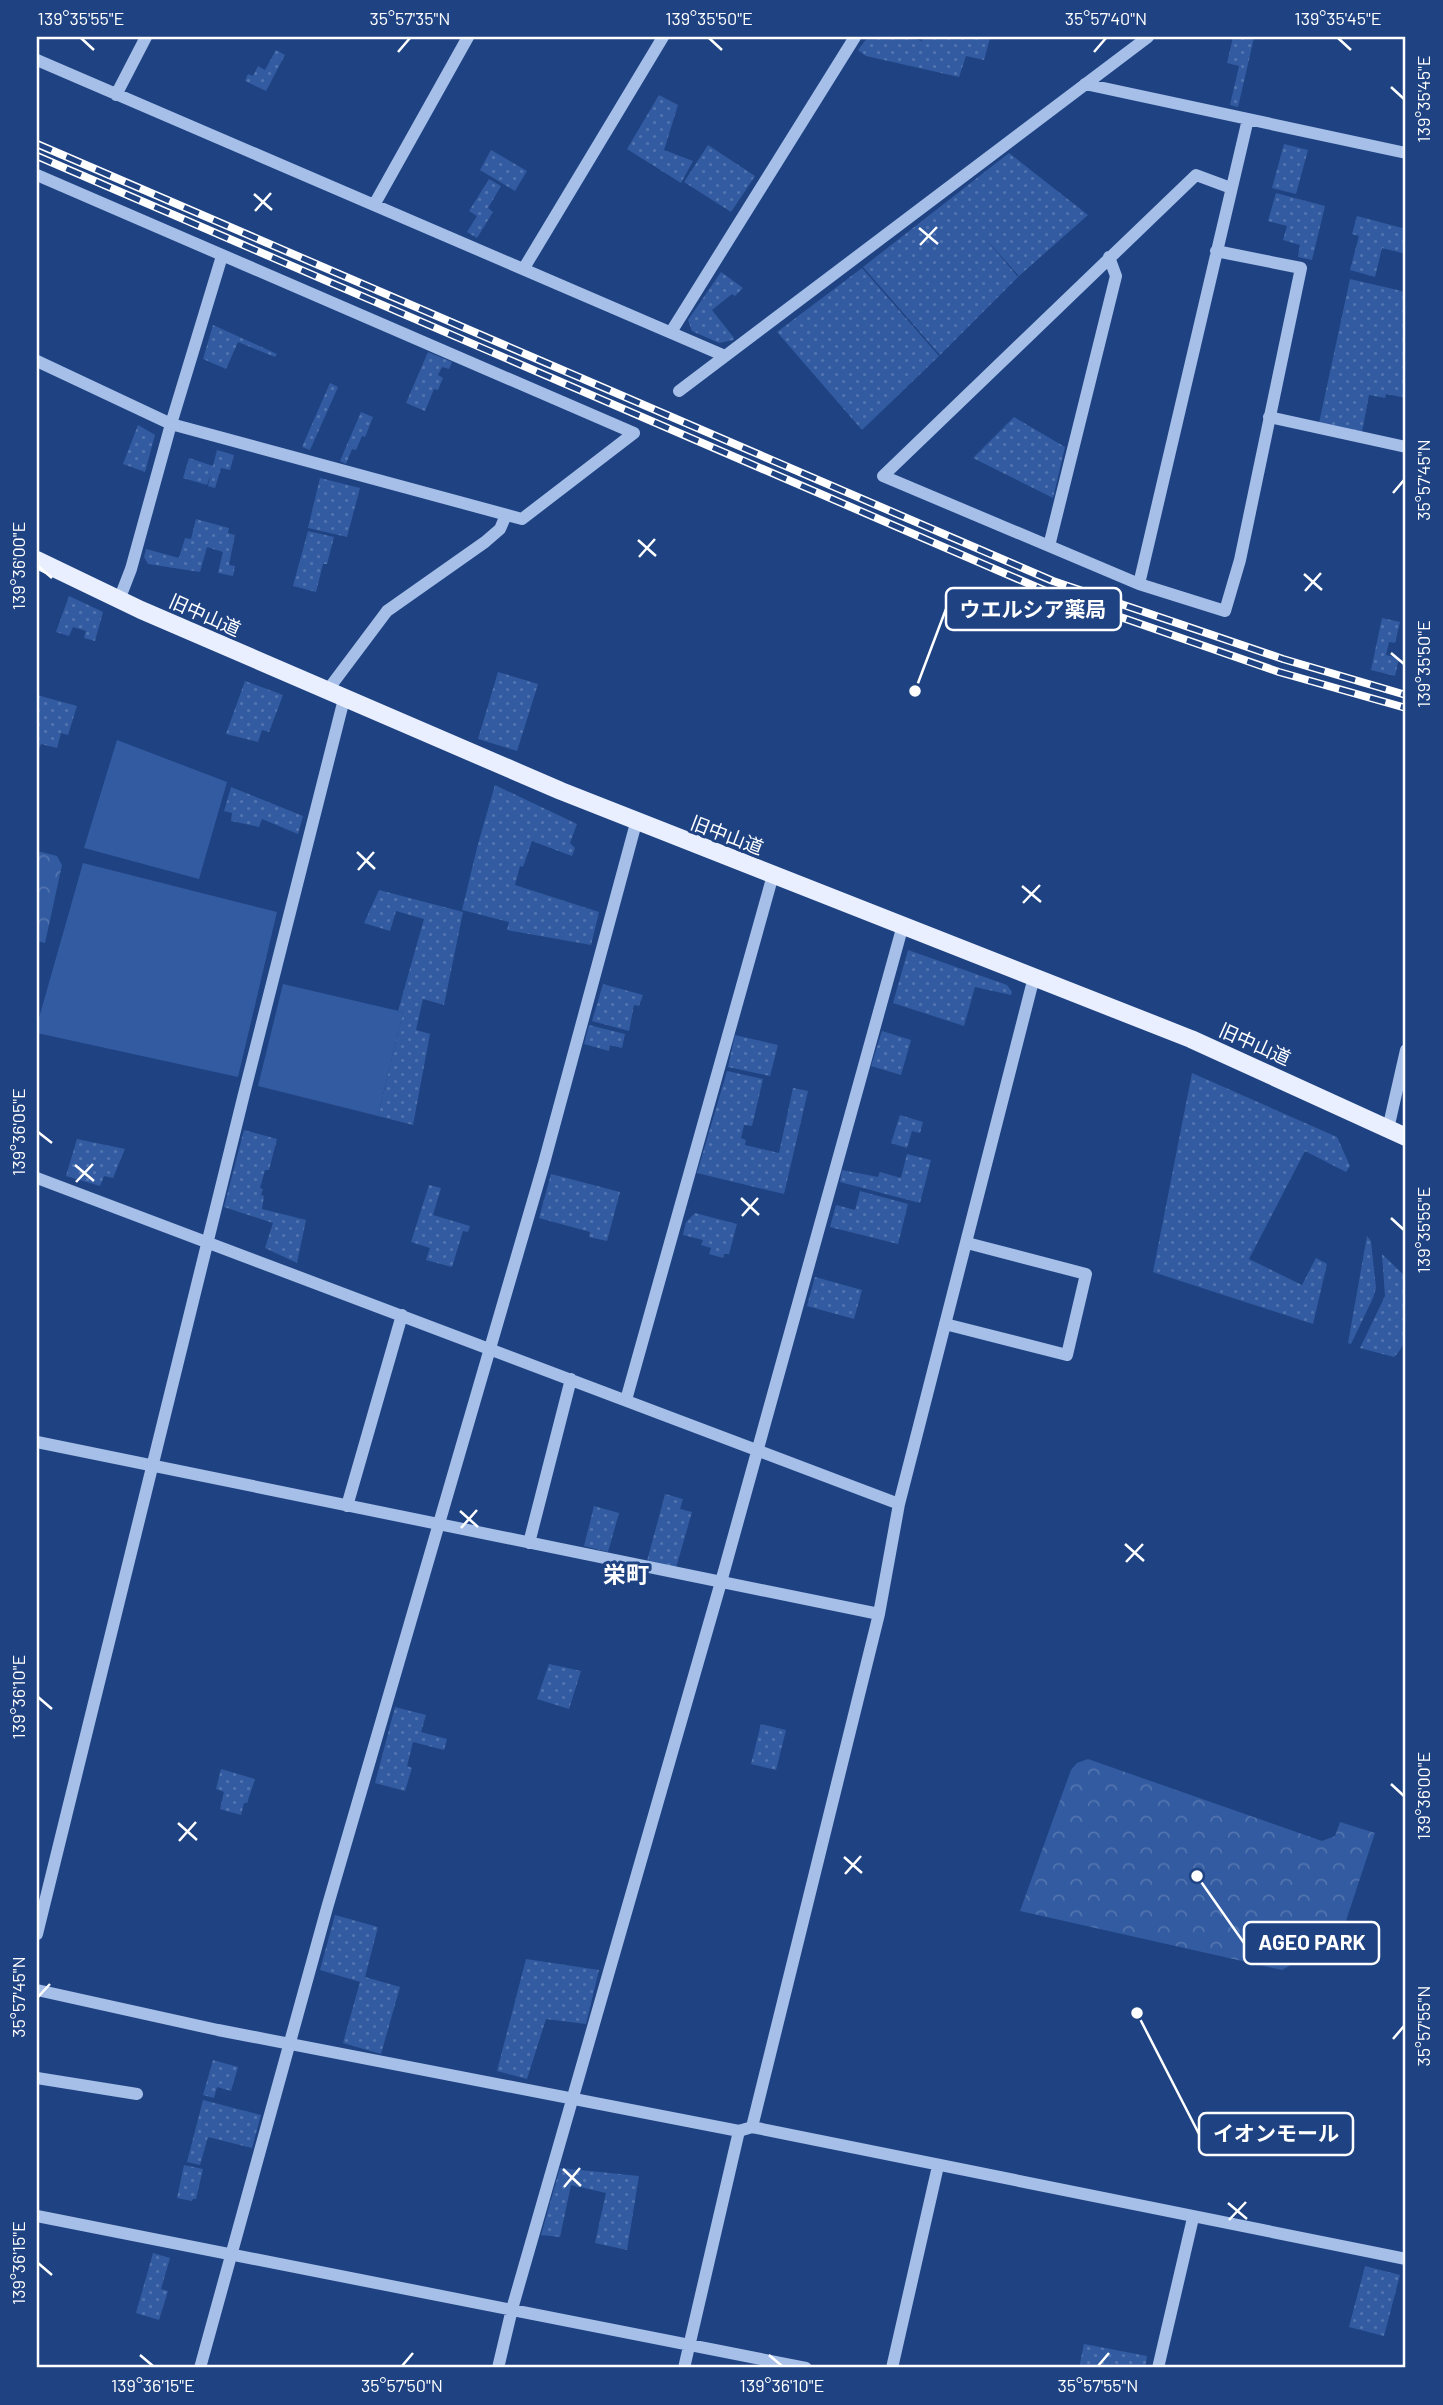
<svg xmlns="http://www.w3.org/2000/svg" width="1443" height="2405" font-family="Barlow,'Noto Sans JP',sans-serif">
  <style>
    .grass { fill: url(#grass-dots) }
    .park { fill: url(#park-crowns) }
    .pitch { fill: #335ba1 }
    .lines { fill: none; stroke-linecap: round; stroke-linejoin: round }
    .minor { stroke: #a6bfe9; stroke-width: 12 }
    .major { stroke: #e9effe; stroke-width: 18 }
    .rail-casing { stroke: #fff; stroke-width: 8 }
    .rail { stroke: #1f4382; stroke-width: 5; stroke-dasharray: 16; stroke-linecap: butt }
    .ticks { fill: none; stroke: #fff; stroke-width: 2.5 }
    .labels { text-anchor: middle; stroke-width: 6; stroke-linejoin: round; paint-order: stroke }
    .street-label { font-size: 19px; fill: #fff; stroke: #1f4382 }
    .quarter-label { font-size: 23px; font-weight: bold; fill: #fff; stroke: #1f4382 }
    .leader { fill: none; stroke: #fff; stroke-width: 2.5 }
    .callout-dot { fill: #fff; stroke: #1f4382; stroke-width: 2.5 }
    .callout { fill: #1f4382; stroke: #fff; stroke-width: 2.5 }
    .callout-label { font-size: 21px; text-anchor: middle; font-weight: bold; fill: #fff }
    .neatline { fill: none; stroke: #fff; stroke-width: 2.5 }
    .ticks-label { font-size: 18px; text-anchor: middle; fill: #fff }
  </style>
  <defs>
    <pattern id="grass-dots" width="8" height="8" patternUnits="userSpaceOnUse" patternTransform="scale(1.75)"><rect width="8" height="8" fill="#335ba1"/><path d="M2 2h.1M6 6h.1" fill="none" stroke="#5274af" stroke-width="1.8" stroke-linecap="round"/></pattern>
    <pattern id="park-crowns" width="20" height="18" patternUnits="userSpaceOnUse" patternTransform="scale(1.75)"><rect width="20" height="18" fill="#335ba1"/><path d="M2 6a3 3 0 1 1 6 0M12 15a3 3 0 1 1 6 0" fill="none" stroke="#5274af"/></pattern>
  </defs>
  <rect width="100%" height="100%" fill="#1f4382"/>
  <!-- grass -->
  <path class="grass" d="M868,37h42l12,4 1,-4 67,1 -6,22 -18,-4 -7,21 -93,-21 -8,-6z
    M1233,37l21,1 -16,69 -8,-2 9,-39 -12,-3z
    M276,50l9,5 -19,36 -21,-10 3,-7 5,2 5,-10 7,4z
    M659,95l19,10 -14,45 29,11 -12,22 -54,-34z
    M1284,144l24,6 -12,44 -24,-6z
    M708,145l47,31 -24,36 -47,-30z
    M491,150l36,21 -12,20 -35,-21z
    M1009,153l79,62 -69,61 -36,-40 35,41 -78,78 -77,-88z
    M489,179l12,7 -13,22 5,4 -16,26 -10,-6 10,-16 -8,-5z
    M1276,193l49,13 -13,54 -14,-3 2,-12 -17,-5 4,-14 -19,-5z
    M1357,216l49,13v25l-24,-6 -7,29 -25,-7 9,-34 -7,-2z
    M862,268l77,88 -77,74 -85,-98z
    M721,272l22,16 -8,8 -3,-2 -20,16 22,28 -1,2 -14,3 -27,-12 -4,-11z
    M1350,279l56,13v106l-20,-4 -1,4 -16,-3 -7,37 -43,-9z
    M213,325l64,29 -2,3 -37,-15 -12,27 -23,-10z
    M428,352l24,10 -3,7 -7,-2 -4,8 5,3 -5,12 -4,-1 -9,22 -19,-8z
    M330,383l8,4 -28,63 -8,-3z
    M361,412l12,5 -8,20 -3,-1 -6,14 -4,-1 -6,15 -6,-3z
    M1014,417l51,30 -12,51 -80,-40z
    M138,425l17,10 -10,37 -22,-8z
    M217,450l17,5 -4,15 -9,-2 -6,20 -7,-2 3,-13 -4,12 -24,-7 6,-20 24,8z
    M320,478l40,10 -13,49 -39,-9z
    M196,519l33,9 -1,5 7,2 -6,30 6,1 -2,10 -15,-3 5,-21 -16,-5 -7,25 -52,-8 -4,-7 2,-8 33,9 6,-20 6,1z
    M308,531l26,6 -7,27h-4l-7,28 -23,-6z
    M69,596l34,16 -8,29 -11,-3 2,-7 -13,-4 -4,9 -13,-4z
    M1382,618l18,4 -5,21 -6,-1 -3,13 13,3 -4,18 -24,-6z
    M498,672l40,12 -21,67 -39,-12z
    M245,681l38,14 -14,37 -7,-2 -4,12 -32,-8z
    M37,695l40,11 -9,29 -7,-2 -4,15 -16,-4 -4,11z
    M495,785l82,39 -7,19 5,5 -3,8 -40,-15 -9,26 -3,-1 -5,19 84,27 -8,33 -84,-15 2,-8 -47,-12 16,-66z
    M231,787l72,29 -5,18 -36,-15 -3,8 -28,-6 1,-8 -8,-2z
    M379,890l84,22 -19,93 -21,-6 -7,31 14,4 -17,91 -35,-9 25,-104 -5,-1 26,-92 -28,-8 -6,20 -26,-8z
    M908,950l99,35 5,7 -1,3 -36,-8 -11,39 -71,-23z
    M603,984l40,11 -4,11 -5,-1 -5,26 -37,-10z
    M589,1025l36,9 -3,14 -12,-3 -1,6 -25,-7z
    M882,1031l29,9 -10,35 -30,-9z
    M735,1035l43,10 -8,31 -42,-9z
    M727,1071l36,8 -11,47 -8,-1 -3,13 5,2 -1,5 34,8 14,-65 15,3 -24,103 -87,-21z
    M1192,1073l145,64 13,29 -4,6 -41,-21 -56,108 53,26 14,-27 11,6 -14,60 -160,-52z
    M900,1115l23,7 -3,11 -8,-2 -5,17 -16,-5z
    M244,1130l33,9 -8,31h-4l-5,18 3,1 -2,6 3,1 -2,13 44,11 -9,43 -32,-15 8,-25 -49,-16z
    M77,1139l48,10 -12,29 -9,-2 -4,10 -34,-10z
    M907,1154l24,6 -11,43 -80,-21 2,-12 36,7 2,-5 21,6z
    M551,1174l69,18 -13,49 -18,-4 1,-5 -51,-14z
    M429,1185l12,3 -8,27 37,11 -2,6 -5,-1 -11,36 -26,-7 4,-12 -19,-6z
    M860,1191l48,13 -10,40 -68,-17 6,-22 19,5z
    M695,1213l42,11 -8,30h-5l-1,4 -14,-4 2,-6 -10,-3 2,-5 -20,-5 3,-13z
    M1367,1236l4,5 5,47 -3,10 -22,46 -3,-1z
    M1382,1254l24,23c0,25 8,63 -12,80l-34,-9 25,-52z
    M815,1277l47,13 -8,29 -47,-13z
    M665,1494l18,5 -3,10 12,3 -16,56 -29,-7z
    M594,1506l25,7 -11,39 -24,-6z
    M549,1664l32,7 -12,38 -32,-10z
    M395,1707l31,8 -5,17 26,7 -3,11 -31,-8 -6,24 5,2 -7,23 -30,-8z
    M761,1724l25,6 -10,40 -25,-6z
    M221,1769l34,10 -8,24h-3l-3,12 -21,-6 4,-17 -8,-3z
    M335,1915l43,12 -13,50 35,10 -19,67 -38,-11 17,-61 -40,-12z
    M526,1959l73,11 -13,54 -40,-5 -19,60 -30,-8z
    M213,2060l25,7 -7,24 -14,-4 -3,11 -11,-3z
    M203,2100l58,15 -9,33 -44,-11 -8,28 -13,-3z
    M184,2165l19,4 -7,30h-3l-1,2 -15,-3z
    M560,2168l79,8 -12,74 -32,-7 11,-50 -35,-8 -11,52 -19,-2z
    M153,2253l17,5 -9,31 7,2 -9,29 -23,-7z
    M1365,2266l35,9 -16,61 -35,-9z
    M1084,2344l63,12 -2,12h-66z"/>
  <!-- park -->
  <path class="park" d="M37,851l20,5 5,9 -17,78 -8,-2z
    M1088,1759l234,82 13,-5 5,-14 35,11 -34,103 -59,34 -262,-59 51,-141 6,-7z"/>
  <!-- pitch -->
  <path class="pitch" d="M117,740l110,42 -28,97 -115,-31z
    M83,863l194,49 -39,165 -201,-44v-8z
    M283,984l120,28 -25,104 -120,-30z"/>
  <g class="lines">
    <!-- minor -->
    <path class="minor" d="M37,60l688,296
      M1085,84l321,69
      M116,95l30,-58
      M37,175l597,258 -112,86 -351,-95 -134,-63
      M374,205l94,-168
      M1216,251l85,17 -61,292 -15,51 -86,-27 -256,-108 313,-301 35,13
      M524,268l139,-231
      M671,332l184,-295
      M679,391l469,-354
      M1269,417l137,30
      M1049,546l67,-270 -7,-19
      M1139,584l109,-465
      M119,600l12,-31 40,-145 51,-168
      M327,691l60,-80 98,-69 15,-13 6,-14
      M1388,1129l18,-79
      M37,1178l862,326
      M945,1324l122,31 19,-81 -119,-31
      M626,1400l147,-525
      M37,1442l842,172
      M347,1506l55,-191
      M529,1543l42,-164
      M37,1934l207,-840 100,-395
      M37,1990l181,40 521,101 13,-4 654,132
      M37,2078l100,16
      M752,2127l127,-513 20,-110 135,-527
      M37,2216l769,152
      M200,2368l127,-460 217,-745 92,-340
      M498,2368l14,-59 209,-727 182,-657
      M684,2368l55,-237
      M892,2368l46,-202
      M1158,2368l35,-150"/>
    <!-- major -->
    <path class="major" d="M37,560l104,50 420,181 630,248 215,98"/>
    <!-- rail casing -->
    <g class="rail-casing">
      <path id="rail" d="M37,144l1016,437 230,78 123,36
        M37,156l1011,436 231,80 127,36"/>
    </g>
    <!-- rail -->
    <use href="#rail" class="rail"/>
  </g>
  <!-- ticks -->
  <path class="ticks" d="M81,38l13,12M709,38l13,12M1338,38l13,12M398,52l12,-14M1094,52l12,-14M1391,87l13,12M254,194l18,16M255,211l16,-18M919,228l19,16M920,245l17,-18M1393,493l11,-13M638,540l18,16M639,557l16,-18M38,566l14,12M1304,574l18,16M1305,591l16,-18M1391,653l13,11M357,852l18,17M358,870l16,-18M1022,886l19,16M1023,903l17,-18M38,1132l14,11M75,1165l19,16M76,1182l17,-18M741,1198l18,17M742,1216l16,-18M1391,1218l13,12M460,1511l18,16M461,1528l16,-18M1125,1544l19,17M1126,1562l17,-18M38,1697l14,12M1391,1784l13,12M178,1823l19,17M179,1841l17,-19M844,1857l18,16M845,1874l16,-18M38,1997l12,-13M1393,2039l11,-13M563,2169l18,17M564,2187l16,-19M1228,2203l19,16M1229,2220l17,-18M38,2263l14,12M140,2355l13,11M769,2355l13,11M402,2366l11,-13M1098,2366l11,-13"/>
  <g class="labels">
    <!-- street labels -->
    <g class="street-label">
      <text transform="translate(205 615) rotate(24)" y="7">旧中山道</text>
      <text transform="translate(727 835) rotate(21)" y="7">旧中山道</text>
      <text transform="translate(1255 1044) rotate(24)" y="7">旧中山道</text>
    </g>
    <!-- quarter labels -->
    <g class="quarter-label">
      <text x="626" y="1583">栄町</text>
    </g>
  </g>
  <!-- callouts -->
  <path class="leader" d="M915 691L946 609M1197 1876L1244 1943M1137 2013L1199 2134"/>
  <g class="callout-dot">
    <circle cx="915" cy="691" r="7"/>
    <circle cx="1197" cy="1876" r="7"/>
    <circle cx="1137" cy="2013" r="7"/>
  </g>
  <g class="callout">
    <rect x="946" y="588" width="175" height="42" rx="7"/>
    <rect x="1244" y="1922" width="135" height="42" rx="7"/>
    <rect x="1199" y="2113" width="154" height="42" rx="7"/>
  </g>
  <g class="callout-label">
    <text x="1033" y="617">ウエルシア薬局</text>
    <text x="1312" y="1950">AGEO PARK</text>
    <text x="1276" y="2141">イオンモール</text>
  </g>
  <!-- border -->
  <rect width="1443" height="2405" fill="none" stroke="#1f4382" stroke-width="77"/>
  <rect x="38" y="38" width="1366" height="2328" class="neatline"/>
  <g class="ticks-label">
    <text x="81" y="25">139°35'55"E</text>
    <text x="410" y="25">35°57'35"N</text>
    <text x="709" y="25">139°35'50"E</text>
    <text x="1106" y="25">35°57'40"N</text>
    <text x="1338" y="25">139°35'45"E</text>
    <text transform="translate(1424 99) rotate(-90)" y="6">139°35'45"E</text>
    <text transform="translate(1424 480) rotate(-90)" y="6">35°57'45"N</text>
    <text transform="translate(19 566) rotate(-90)" y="6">139°36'00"E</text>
    <text transform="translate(1424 664) rotate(-90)" y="6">139°35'50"E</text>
    <text transform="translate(19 1132) rotate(-90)" y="6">139°36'05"E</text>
    <text transform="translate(1424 1230) rotate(-90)" y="6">139°35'55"E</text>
    <text transform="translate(19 1697) rotate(-90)" y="6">139°36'10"E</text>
    <text transform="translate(1424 1796) rotate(-90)" y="6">139°36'00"E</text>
    <text transform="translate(19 1997) rotate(-90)" y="6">35°57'45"N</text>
    <text transform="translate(1424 2026) rotate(-90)" y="6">35°57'55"N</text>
    <text transform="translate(19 2263) rotate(-90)" y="6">139°36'15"E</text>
    <text x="153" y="2392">139°36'15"E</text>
    <text x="402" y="2392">35°57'50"N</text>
    <text x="782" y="2392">139°36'10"E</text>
    <text x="1098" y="2392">35°57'55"N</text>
  </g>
</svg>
